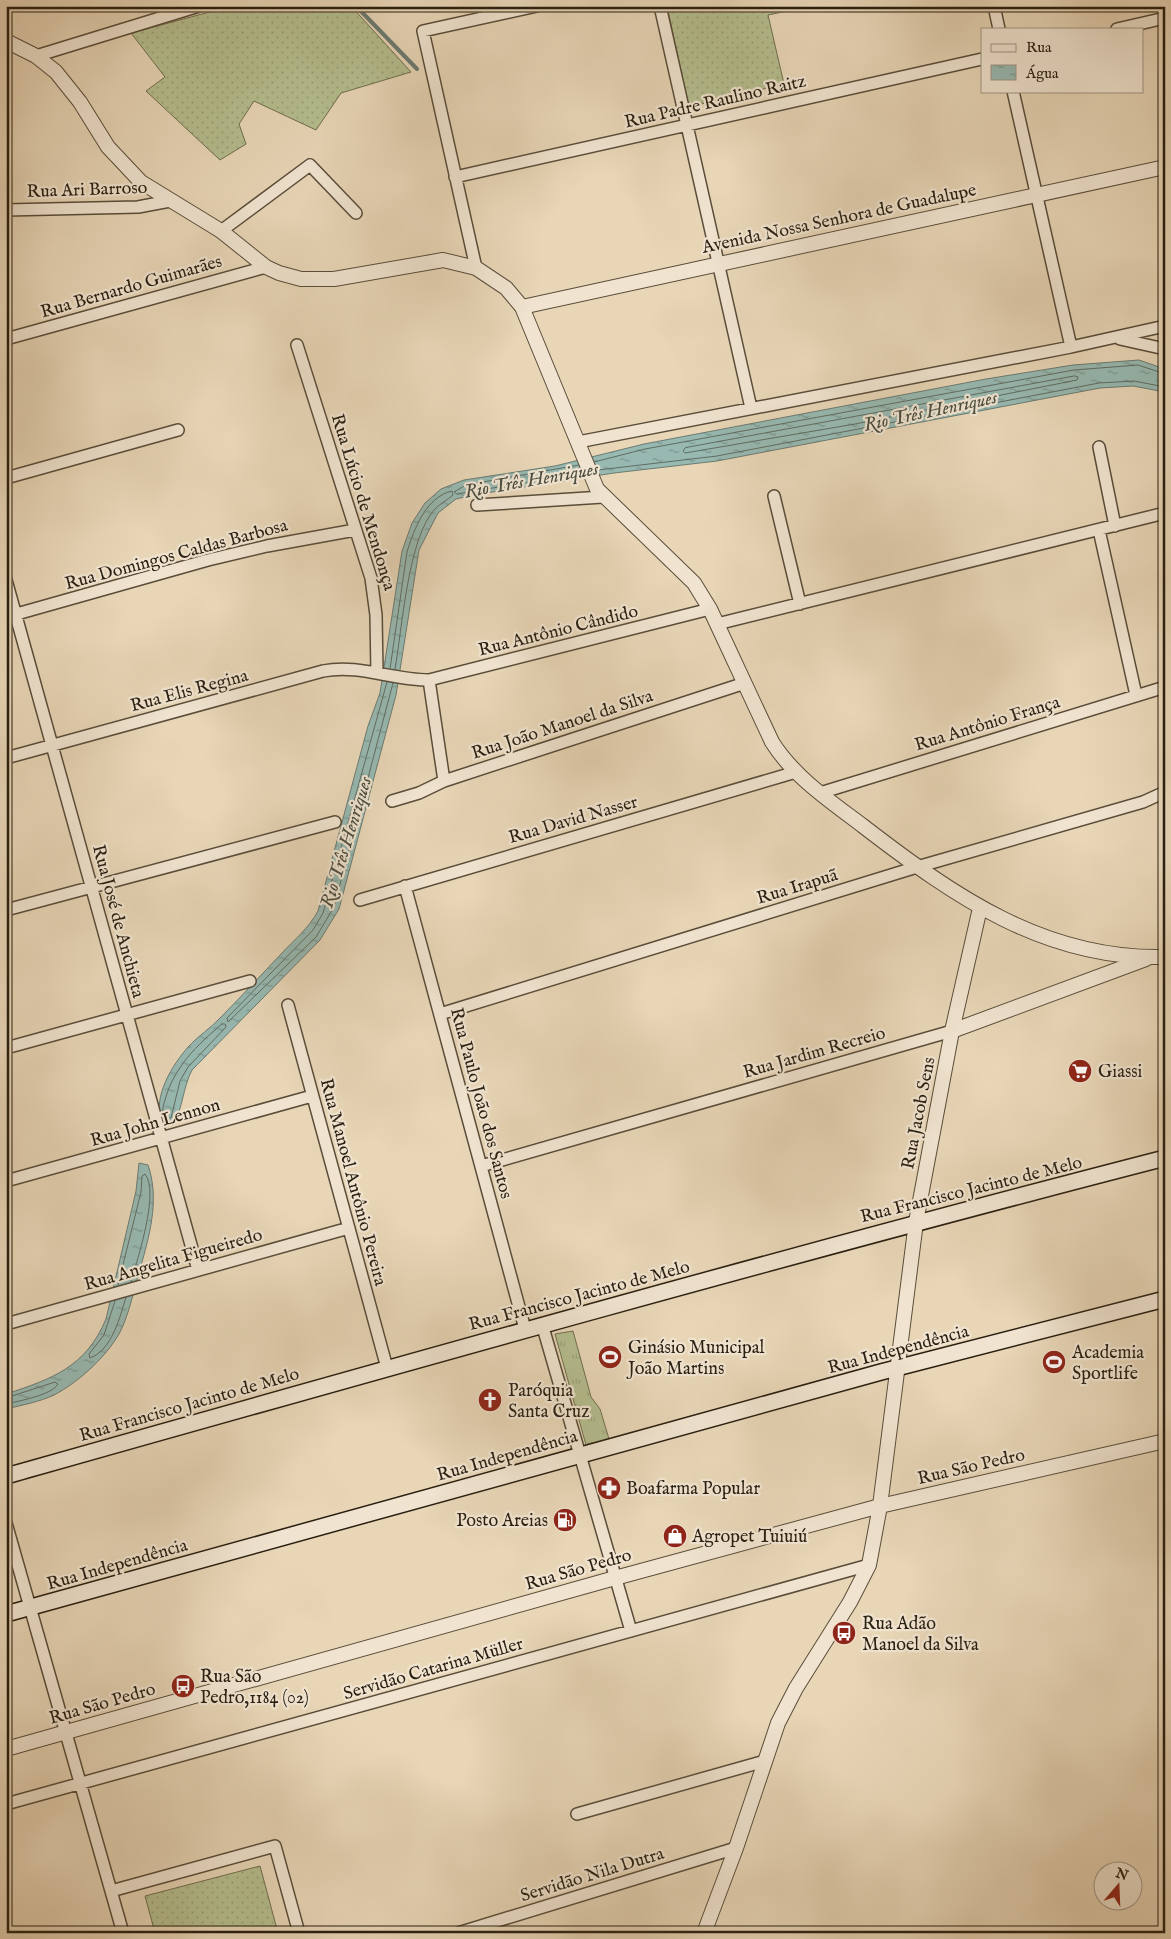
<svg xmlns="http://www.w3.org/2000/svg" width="1171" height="1939" font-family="'IM FELL English',serif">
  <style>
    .grass { fill: url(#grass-dots); stroke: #6f6e50 }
    .park { fill: url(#park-tufts); stroke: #6f6e50 }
    .water { fill: url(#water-ripples); stroke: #6b7b72 }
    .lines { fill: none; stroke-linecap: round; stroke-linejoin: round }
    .shore { stroke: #606c62; stroke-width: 1 }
    .stream { stroke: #6b7b72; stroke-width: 4 }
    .minor-casing { stroke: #594d3a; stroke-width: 14 }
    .tertiary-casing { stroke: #594d3a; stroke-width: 16 }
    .secondary-casing { stroke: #291f11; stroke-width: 18 }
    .minor { stroke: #f0e4d0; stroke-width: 11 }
    .tertiary { stroke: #f0e4d0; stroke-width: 14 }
    .secondary { stroke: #f0e4d0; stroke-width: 15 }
    .labels { text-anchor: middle; stroke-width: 4.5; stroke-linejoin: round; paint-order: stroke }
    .street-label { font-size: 18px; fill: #291f11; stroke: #f0e4d0 }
    .poi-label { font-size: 18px; fill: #291f11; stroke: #f0e4d0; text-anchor: start }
    .water-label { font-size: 19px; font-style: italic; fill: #4a4d41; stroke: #f0e4d0 }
  </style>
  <defs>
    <pattern id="grass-dots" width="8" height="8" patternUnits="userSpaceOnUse" patternTransform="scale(1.25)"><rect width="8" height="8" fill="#b5be8f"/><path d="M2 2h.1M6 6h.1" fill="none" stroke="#9ca37a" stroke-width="1.8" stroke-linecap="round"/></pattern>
    <pattern id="park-tufts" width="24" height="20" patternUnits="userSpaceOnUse" patternTransform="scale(1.25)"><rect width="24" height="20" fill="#b5be8f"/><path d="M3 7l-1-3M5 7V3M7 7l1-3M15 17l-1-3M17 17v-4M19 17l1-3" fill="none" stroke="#9ca37a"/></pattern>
    <pattern id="water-ripples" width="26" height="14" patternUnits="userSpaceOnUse" patternTransform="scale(1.25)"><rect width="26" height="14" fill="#97b9b2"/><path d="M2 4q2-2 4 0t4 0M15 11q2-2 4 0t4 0" fill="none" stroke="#7b968f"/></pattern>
  </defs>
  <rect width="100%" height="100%" fill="#e8d6b7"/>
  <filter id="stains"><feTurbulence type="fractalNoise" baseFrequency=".004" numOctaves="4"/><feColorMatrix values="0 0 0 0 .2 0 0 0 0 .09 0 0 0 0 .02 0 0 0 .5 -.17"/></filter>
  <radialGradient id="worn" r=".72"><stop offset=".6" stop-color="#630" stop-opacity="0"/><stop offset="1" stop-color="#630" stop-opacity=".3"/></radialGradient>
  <!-- grass -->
  <path class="grass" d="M232,6h119l60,66 -70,21 -25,37 -62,-29 -15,23 7,20 -26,16 -74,-69 19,-14 -34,-44z
    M667,6h118l2,5 -19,4 16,69 -95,23z
    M260,1866l18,67h-123l-10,-37z"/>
  <!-- park -->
  <path class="park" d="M573,1331l18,66 9,12 9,30 -23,6 -31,-111z"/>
  <!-- water -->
  <path class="water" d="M1139,360l26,9v23l-32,-6 -33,2 -383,73 -103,12 -141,22 -17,4 -18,14 -19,37 -23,145 -57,214 -19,31 -128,130c-9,17 -9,38 -19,55l-12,-3c-8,-26 11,-57 28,-76 9,-10 22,-18 31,-28 21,-21 41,-43 61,-64 14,-15 27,-25 37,-43l50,-185 12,-33 22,-142 10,-28 13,-20 16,-14 23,-9 91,-14 89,-22 342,-65 87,-14z
    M139,1163l9,2c11,32 3,65 -6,97 -7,22 -11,46 -20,66 -12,26 -43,54 -68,67 -15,7 -32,10 -48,14v-15c46,-15 80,-27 100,-75l30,-128z"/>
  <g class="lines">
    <!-- shore -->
    <path class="shore" d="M1075,376l3,1 -1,3 -222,44 -170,29 -2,-2 2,-3z
      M594,462l51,-13 429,-79 64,-5 27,9
      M579,465l-113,20 -12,7 3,2 125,-21
      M598,470l119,-14 382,-73 35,-2 31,6
      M390,669l17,-117c7,-23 19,-55 45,-61l1,4c-6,5 -13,9 -18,14 -27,28 -33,121 -40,160
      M387,682l-64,231 -10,17 -86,88 1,4 88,-85 18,-30 59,-224
      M222,1024h3l1,3 -38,40 -8,14 -9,37h-6c-4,-7 -2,-11 0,-18 9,-33 32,-55 57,-76z
      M118,1285l23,-93 1,-16 3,-2c15,18 -8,86 -14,108
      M115,1301l-11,34 -15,19 1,4c22,-8 30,-41 36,-61
      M6,1398l49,-16 3,2c-6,11 -39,17 -52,20"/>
    <!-- stream -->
    <path class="stream" d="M356,6l61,63"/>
    <!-- minor casing -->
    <g class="minor-casing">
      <path id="minor" d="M660,6l91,402
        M994,6l5,23
        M1117,29l48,-11
        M36,56l163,-50
        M1013,91l58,256
        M455,177l527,-118
        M6,210l132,-3 32,-6
        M221,231l89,-66 46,48
        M476,268l-53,-237 114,-25
        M6,339l260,-72
        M1120,339l45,10
        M297,345l74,233 5,37 1,58
        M578,442l493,-95 94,-21
        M1099,447l16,79
        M6,478l172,-48
        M774,496l26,108
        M477,505l126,-8
        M1099,530l37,165
        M6,580l192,690
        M6,617l202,-57 59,-14 88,-16
        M717,624l448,-111
        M429,680l15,101
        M6,758l317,-87c36,-7 69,9 106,9l281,-71
        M820,793l345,-106
        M392,801l27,-8 25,-12 301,-98
        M405,886l120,443
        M360,900l436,-128
        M6,910l329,-88
        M288,1005l99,363
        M440,1014l477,-147 226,-65 22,-10
        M6,1048l244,-67
        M481,1166l471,-135
        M6,1181l306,-85
        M6,1324l343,-96
        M542,1324l89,307
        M6,1523l117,410
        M6,1804l863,-239
        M577,1814l188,-53
        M111,1891l164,-45 24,87
        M458,1933l278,-85"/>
    </g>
    <!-- tertiary casing -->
    <g class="tertiary-casing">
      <path id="tertiary" d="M6,41l30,15 20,16 24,30 28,45 33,35 80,49 45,36 13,6 22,6h33l109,-19 33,8 30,20 16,19 75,182 97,94 16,26 62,133c22,35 58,59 91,84 91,70 182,134 302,131
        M522,307l643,-140
        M952,1031l194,-72
        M6,1749l609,-171 265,-72 285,-65
        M704,1933l32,-85 42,-125 18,-35 54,-86 19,-37 11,-59 36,-284 36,-191 28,-123"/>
    </g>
    <!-- secondary casing -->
    <g class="secondary-casing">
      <path id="secondary" d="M6,1476c386,-109 771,-218 1159,-318
        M6,1614l875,-242 284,-73"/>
    </g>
    <!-- minor -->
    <use href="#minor" class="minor"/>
    <!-- tertiary -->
    <use href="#tertiary" class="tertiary"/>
    <!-- secondary -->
    <use href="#secondary" class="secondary"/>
  </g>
  <!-- icons -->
  <defs>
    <g id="supermarket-disc" transform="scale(1.25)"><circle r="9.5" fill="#8f2418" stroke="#f0e4d0"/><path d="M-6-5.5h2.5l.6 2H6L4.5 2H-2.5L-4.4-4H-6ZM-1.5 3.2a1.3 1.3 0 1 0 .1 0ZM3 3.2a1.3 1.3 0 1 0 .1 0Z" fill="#fff"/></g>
    <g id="stadium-disc" transform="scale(1.25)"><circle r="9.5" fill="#8f2418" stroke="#f0e4d0"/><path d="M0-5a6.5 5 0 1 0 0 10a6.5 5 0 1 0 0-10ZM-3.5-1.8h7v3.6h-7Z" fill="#fff"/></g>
    <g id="church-disc" transform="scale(1.25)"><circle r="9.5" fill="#8f2418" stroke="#f0e4d0"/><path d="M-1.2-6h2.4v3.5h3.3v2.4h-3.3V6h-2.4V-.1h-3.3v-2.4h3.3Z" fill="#fff"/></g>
    <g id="pharmacy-disc" transform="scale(1.25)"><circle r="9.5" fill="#8f2418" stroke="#f0e4d0"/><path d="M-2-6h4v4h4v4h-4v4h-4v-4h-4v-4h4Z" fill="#fff"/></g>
    <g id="fuel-disc" transform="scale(1.25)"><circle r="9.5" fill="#8f2418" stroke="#f0e4d0"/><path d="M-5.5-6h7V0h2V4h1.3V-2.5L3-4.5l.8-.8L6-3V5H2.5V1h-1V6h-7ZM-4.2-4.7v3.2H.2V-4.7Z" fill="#fff"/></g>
    <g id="shop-disc" transform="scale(1.25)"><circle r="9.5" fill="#8f2418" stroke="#f0e4d0"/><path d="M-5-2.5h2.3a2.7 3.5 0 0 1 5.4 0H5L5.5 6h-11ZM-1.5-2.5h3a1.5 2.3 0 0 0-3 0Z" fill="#fff"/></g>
    <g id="bus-disc" transform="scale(1.25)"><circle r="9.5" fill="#8f2418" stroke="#f0e4d0"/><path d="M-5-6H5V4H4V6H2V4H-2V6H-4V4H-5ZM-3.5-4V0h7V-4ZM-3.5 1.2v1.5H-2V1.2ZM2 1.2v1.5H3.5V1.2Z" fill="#fff"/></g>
  </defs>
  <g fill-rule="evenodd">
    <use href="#supermarket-disc" x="1080" y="1071"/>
    <use href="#stadium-disc" x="610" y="1357"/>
    <use href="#stadium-disc" x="1054" y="1362"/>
    <use href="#church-disc" x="490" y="1400"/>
    <use href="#pharmacy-disc" x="609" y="1488"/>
    <use href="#fuel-disc" x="565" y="1520"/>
    <use href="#shop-disc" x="675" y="1536"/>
    <use href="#bus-disc" x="844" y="1633"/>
    <use href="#bus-disc" x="183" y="1686"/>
  </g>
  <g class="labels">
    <!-- street labels -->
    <g class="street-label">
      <text transform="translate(715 101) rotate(-13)" y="6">Rua Padre Raulino Raitz</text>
      <text transform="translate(87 189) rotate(-2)" y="6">Rua Ari Barroso</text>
      <text transform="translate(839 218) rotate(-12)" y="6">Avenida Nossa Senhora de Guadalupe</text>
      <text transform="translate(131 286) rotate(-16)" y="6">Rua Bernardo Guimarães</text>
      <text transform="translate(364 502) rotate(73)" y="6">Rua Lúcio de Mendonça</text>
      <text transform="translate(176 554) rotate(-15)" y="6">Rua Domingos Caldas Barbosa</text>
      <text transform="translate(558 630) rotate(-14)" y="6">Rua Antônio Cândido</text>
      <text transform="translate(189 690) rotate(-15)" y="6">Rua Elis Regina</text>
      <text transform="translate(987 723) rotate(-17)" y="6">Rua Antônio França</text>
      <text transform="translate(562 724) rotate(-18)" y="6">Rua João Manoel da Silva</text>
      <text transform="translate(573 819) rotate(-16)" y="6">Rua David Nasser</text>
      <text transform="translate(797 886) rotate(-17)" y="6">Rua Irapuã</text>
      <text transform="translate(119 921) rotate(75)" y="6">Rua José de Anchieta</text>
      <text transform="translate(814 1052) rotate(-16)" y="6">Rua Jardim Recreio</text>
      <text transform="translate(482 1103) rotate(75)" y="6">Rua Paulo João dos Santos</text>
      <text transform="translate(918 1113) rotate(-79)" y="6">Rua Jacob Sens</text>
      <text transform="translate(155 1122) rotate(-16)" y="6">Rua John Lennon</text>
      <text transform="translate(354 1182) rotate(75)" y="6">Rua Manoel Antônio Pereira</text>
      <text transform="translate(971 1189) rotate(-14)" y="6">Rua Francisco Jacinto de Melo</text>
      <text transform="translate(173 1259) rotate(-16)" y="6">Rua Angelita Figueiredo</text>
      <text transform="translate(579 1295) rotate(-15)" y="6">Rua Francisco Jacinto de Melo</text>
      <text transform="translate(898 1349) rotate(-15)" y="6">Rua Independência</text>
      <text transform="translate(189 1404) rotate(-16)" y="6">Rua Francisco Jacinto de Melo</text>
      <text transform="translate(507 1455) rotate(-16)" y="6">Rua Independência</text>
      <text transform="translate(971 1466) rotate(-13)" y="6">Rua São Pedro</text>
      <text transform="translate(117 1564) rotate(-16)" y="6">Rua Independência</text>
      <text transform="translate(578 1569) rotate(-16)" y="6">Rua São Pedro</text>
      <text transform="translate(433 1668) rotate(-16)" y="6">Servidão Catarina Müller</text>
      <text transform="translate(102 1703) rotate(-16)" y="6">Rua São Pedro</text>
      <text transform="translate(592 1874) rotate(-17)" y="6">Servidão Nila Dutra</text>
    </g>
    <!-- poi labels -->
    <g class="poi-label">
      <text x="1098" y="1077">Giassi</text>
      <text x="628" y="1353">Ginásio Municipal<tspan x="628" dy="21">João Martins</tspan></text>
      <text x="1072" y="1358">Academia<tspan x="1072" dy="21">Sportlife</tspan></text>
      <text x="508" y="1396">Paróquia<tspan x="508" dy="21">Santa Cruz</tspan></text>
      <text x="626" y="1494">Boafarma Popular</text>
      <text x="548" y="1526" text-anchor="end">Posto Areias</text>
      <text x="692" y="1542">Agropet Tuiuiú</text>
      <text x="862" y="1629">Rua Adão<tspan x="862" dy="21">Manoel da Silva</tspan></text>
      <text x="200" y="1682">Rua São<tspan x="200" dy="21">Pedro,1184 (02)</tspan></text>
    </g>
    <!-- water labels -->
    <g class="water-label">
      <text transform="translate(930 410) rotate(-12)" y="7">Rio Três Henriques</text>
      <text transform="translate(531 479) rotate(-10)" y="7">Rio Três Henriques</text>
      <text transform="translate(345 842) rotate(-73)" y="7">Rio Três Henriques</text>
    </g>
  </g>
  <!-- margin -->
  <rect width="1171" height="1939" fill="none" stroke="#e8d6b7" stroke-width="25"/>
  <rect x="8" y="8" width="1156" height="1924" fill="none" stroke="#291f11" stroke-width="2.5"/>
  <rect x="12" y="12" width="1146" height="1914" fill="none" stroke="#291f11"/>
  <!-- legend -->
  <rect x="981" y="28" width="162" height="65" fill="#f0e4d0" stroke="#a09584"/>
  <rect x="991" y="44" width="25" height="8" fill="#f0e4d0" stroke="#a09584"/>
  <text x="1026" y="52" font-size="15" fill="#291f11">Rua</text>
  <rect x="991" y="65" width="25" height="15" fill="url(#water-ripples)" stroke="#a09584"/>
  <text x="1026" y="78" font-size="15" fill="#291f11">Água</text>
  <!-- north arrow -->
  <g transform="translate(1118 1886) rotate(19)"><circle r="24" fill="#f0e4d0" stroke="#a09584"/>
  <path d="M0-4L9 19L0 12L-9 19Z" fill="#8f2418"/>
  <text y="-8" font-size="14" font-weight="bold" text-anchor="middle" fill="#291f11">N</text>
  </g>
  <rect width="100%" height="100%" filter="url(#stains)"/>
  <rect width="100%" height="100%" fill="url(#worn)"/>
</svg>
